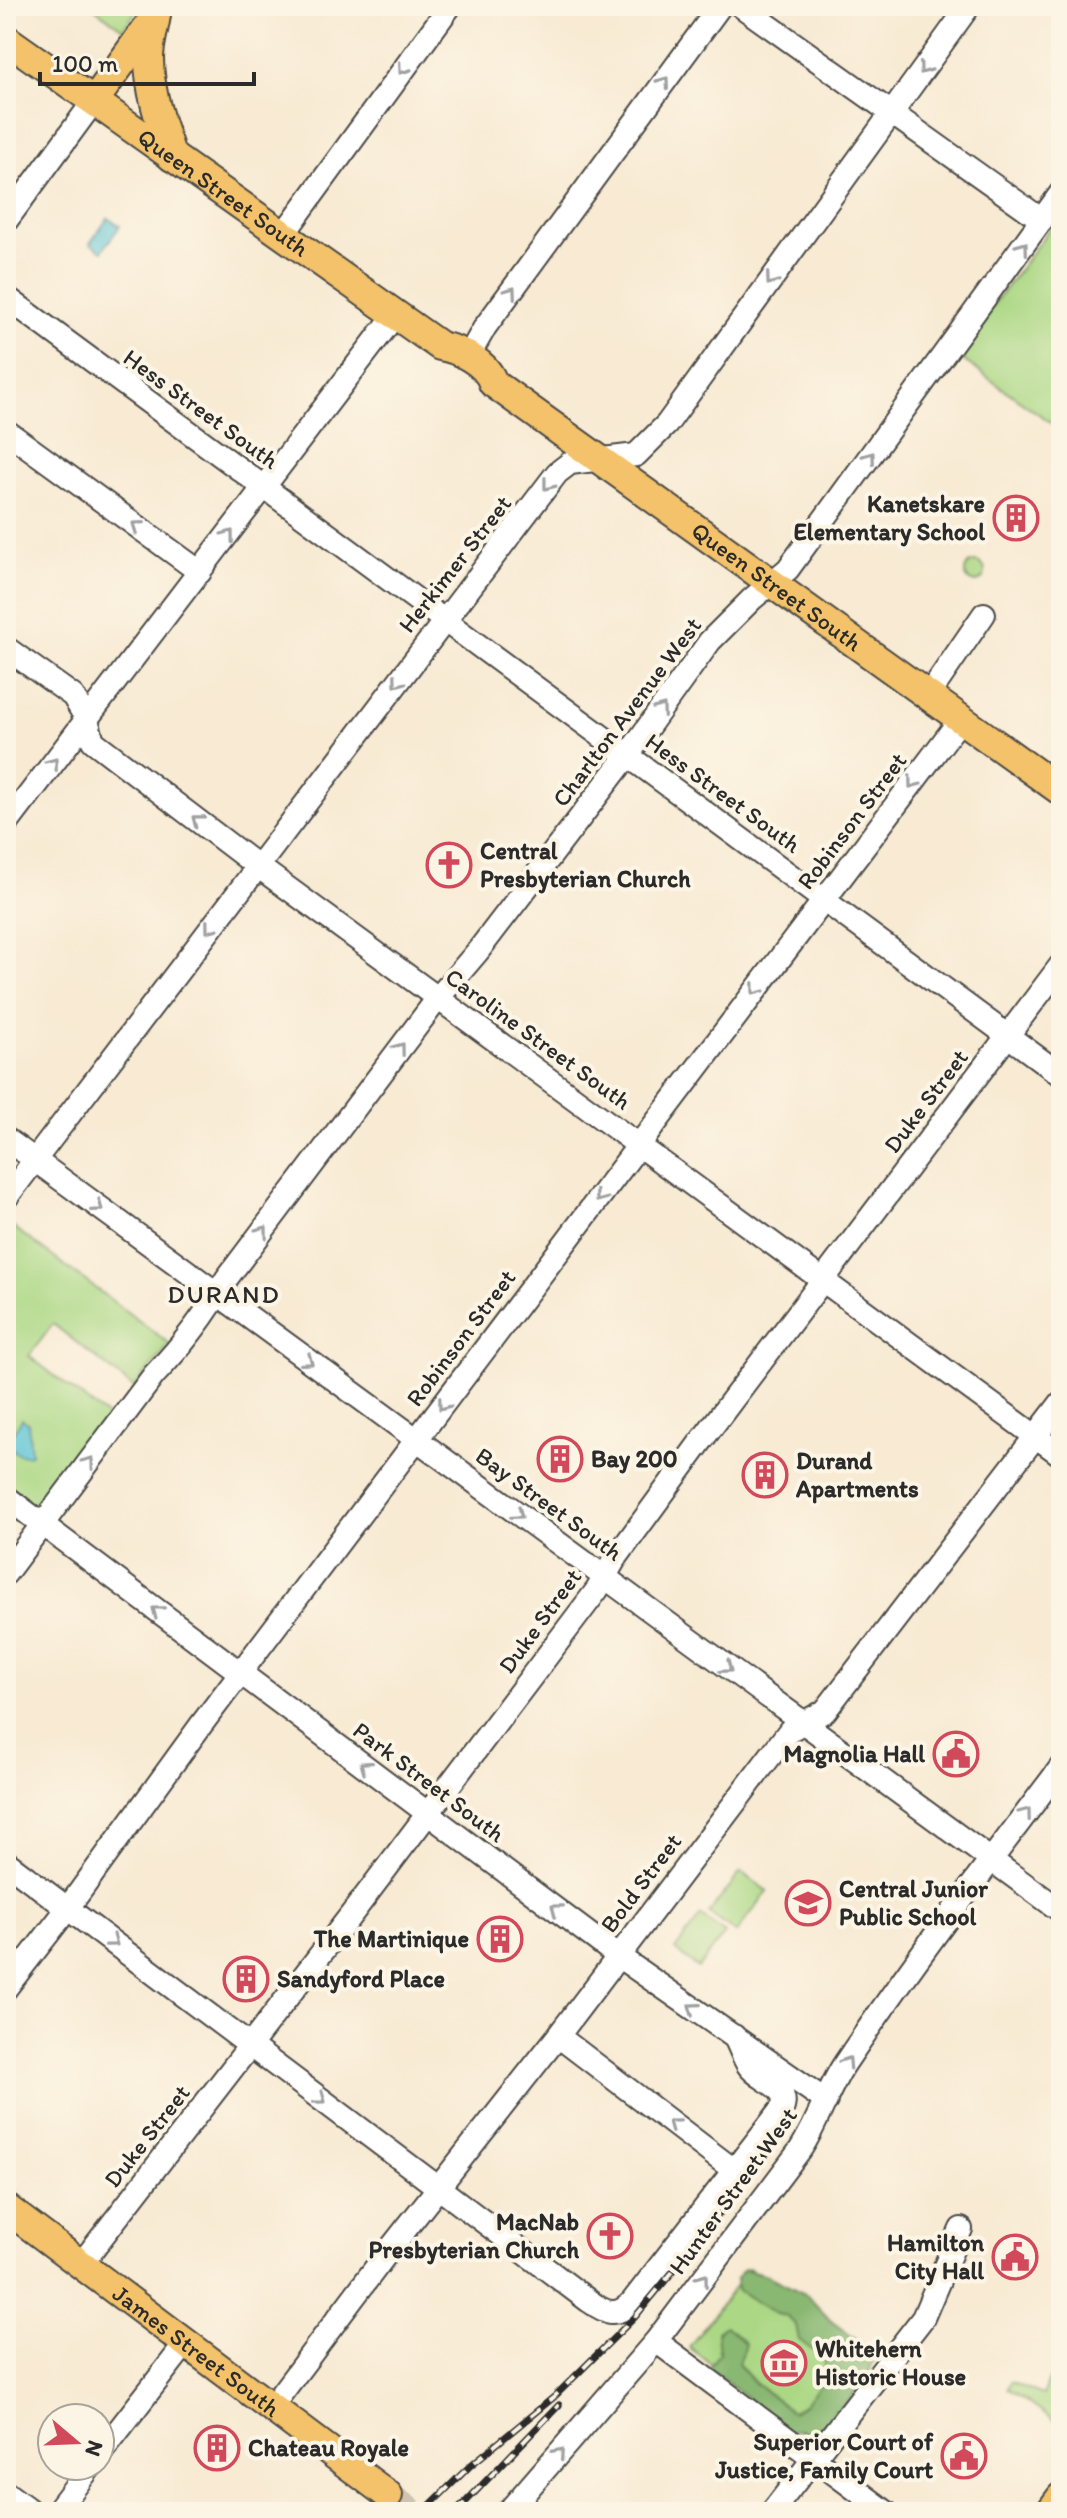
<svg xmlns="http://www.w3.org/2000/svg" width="1067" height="2518" font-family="Itim,sans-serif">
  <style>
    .green { fill: #acd885; stroke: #6c8258; stroke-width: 2 }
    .forest { fill: #89b872; stroke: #5a724e; stroke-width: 2 }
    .water { fill: #5ac4d5; stroke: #427880; stroke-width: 2 }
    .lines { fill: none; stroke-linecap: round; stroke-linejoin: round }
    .major-tunnel { stroke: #cfc4b1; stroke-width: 28; stroke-dasharray: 28 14; stroke-linecap: butt }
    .minor-casing { stroke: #4a4844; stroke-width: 26 }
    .major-casing { stroke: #4a4844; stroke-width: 32 }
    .minor { stroke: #fff; stroke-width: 22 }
    .major { stroke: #f3c26a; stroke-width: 28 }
    .rail-casing { stroke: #2b2b2b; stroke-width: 7 }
    .rail { stroke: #fcf5e5; stroke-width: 4; stroke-dasharray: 12; stroke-linecap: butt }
    .oneway { stroke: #a0a0a0 }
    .labels { text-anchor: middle; stroke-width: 8; stroke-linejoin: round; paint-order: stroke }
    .street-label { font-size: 24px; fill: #2b2b2b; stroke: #fcf5e5 }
    .poi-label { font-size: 24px; font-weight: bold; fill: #2b2b2b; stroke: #fcf5e5; text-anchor: start }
    .neighbourhood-label { font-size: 26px; letter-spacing: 2px; fill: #2b2b2b; stroke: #fcf5e5 }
  </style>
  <rect width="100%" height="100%" fill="#fcf5e5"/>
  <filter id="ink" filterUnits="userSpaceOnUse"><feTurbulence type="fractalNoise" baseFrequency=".0125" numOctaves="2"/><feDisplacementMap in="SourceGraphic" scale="16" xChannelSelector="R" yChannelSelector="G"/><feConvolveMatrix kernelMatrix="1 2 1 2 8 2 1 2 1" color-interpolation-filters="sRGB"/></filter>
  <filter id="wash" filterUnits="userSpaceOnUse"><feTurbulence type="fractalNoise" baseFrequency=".006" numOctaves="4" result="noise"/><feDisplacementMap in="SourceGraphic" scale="32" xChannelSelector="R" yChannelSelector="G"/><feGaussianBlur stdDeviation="1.8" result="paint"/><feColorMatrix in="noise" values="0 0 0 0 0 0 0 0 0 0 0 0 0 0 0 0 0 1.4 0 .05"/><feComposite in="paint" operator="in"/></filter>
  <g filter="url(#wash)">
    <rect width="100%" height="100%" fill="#f8ead3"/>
    <!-- green -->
    <path class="green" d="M91,6h49l-17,23z
      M1061,213v217l-105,-75z
      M965 572a10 10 0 1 1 20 0a10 10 0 1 1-20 0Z
      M9,1224l161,120 -36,44 -81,-64 -24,32 81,63 -69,92 -35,-26v-258z
      M741,1872l27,19 -32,42 -27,-20z
      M701,1916l24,18 -27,34 -23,-18z
      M749,2268l125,88 -65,82 -120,-91z
      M1049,2380l12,4v40l-7,-3 -46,-33 3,-6 32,13z"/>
    <!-- forest -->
    <path class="forest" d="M744,2269l20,5 43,21 24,26 45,33 -9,24 -49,59 -18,-8 -11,3 -80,-64 10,-15 -2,-21 8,-6 10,7 10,11 -7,20 17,19 36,28 13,-6 20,-25 1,-20 -26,-20 -3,-15 -10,-9 -10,-2 -39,-24 -1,-12z"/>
    <!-- water -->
    <path class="water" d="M108,218l12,8 -18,25 -12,-8z
      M22,1419l6,4 3,31c-12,3 -18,-3 -25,-11z"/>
  </g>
  <g filter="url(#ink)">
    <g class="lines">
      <!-- major-tunnel -->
      <path class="major-tunnel" d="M388,2495l23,17"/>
      <!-- minor casing -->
      <g class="minor-casing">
        <path id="minor" d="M741,6l301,214
          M6,221l88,-120
          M283,235l167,-229
          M6,297l1055,778
          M468,357l17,-30 235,-321
          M6,431l194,141
          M6,648l67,48 14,24 6,21 155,118 813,596
          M928,696l56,-82
          M6,825l389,-510
          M6,1139l1055,772
          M6,1198l551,-725 13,-10 66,-8 31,-31 302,-418
          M6,1497l612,459 208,145
          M6,1573l148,-198c28,-29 53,-62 73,-97l211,-280 40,-47 150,-196 82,-114 42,-42 36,-30 273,-376
          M6,1862l583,439c17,12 27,17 43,1l151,-195c6,-22 -25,-26 -35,-42 -5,-8 -9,-20 -14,-29
          M6,1988l62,-80 133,-183 759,-1005
          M558,2036l177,135
          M81,2264l270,-349 246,-325 18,-31 87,-119 359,-475
          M656,2341l230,171
          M272,2406l118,-157 168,-213 232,-306 35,-19 236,-308
          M100,2454l87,-112
          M6,2493l26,19
          M56,2512l35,-46
          M508,2512l148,-171 144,-191c18,-27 27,-60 45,-87 68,-101 143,-199 216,-296
          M772,2512l151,-194 38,-89"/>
      </g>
      <!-- major casing -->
      <g class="major-casing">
        <g id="major">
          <path d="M156,15c-2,14 -7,29 -7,43 0,34 12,67 23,99"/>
          <path id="s1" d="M6,39l434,307c19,3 47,17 53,37l568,408"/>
          <path d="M94,101l58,-80"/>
          <path id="s2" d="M6,2208l382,287"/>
          <path d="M1050,2512l11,-15"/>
        </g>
      </g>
      <!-- minor -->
      <use href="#minor" class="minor"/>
      <!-- major -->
      <use href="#major" class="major"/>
      <!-- rail casing -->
      <g class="rail-casing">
        <path id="rail" d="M423,2512l48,-47 83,-68 81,-80 60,-72 87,-112
          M456,2512l103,-107"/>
      </g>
      <!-- rail -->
      <use href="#rail" class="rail"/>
    </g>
    <!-- one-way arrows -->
    <defs><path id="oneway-chevron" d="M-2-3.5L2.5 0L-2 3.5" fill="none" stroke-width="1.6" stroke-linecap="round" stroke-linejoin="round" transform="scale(2)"/></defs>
    <g class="oneway">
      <use href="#oneway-chevron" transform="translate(403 69) rotate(126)"/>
      <use href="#oneway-chevron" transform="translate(924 69) rotate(126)"/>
      <use href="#oneway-chevron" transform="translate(664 82) rotate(-54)"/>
      <use href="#oneway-chevron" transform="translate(1023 247) rotate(-54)"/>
      <use href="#oneway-chevron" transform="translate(771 280) rotate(126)"/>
      <use href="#oneway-chevron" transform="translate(511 292) rotate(-54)"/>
      <use href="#oneway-chevron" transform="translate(870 457) rotate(-54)"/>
      <use href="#oneway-chevron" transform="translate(548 485) rotate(128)"/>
      <use href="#oneway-chevron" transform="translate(137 526) rotate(-144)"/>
      <use href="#oneway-chevron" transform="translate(229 535) rotate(-53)"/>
      <use href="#oneway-chevron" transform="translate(398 682) rotate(127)"/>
      <use href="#oneway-chevron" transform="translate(661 709) rotate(-54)"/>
      <use href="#oneway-chevron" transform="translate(53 763) rotate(-53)"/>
      <use href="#oneway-chevron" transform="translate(913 783) rotate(127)"/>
      <use href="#oneway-chevron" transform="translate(197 820) rotate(-142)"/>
      <use href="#oneway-chevron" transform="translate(210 928) rotate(127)"/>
      <use href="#oneway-chevron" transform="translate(756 990) rotate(127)"/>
      <use href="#oneway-chevron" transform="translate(400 1048) rotate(-53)"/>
      <use href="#oneway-chevron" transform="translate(600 1197) rotate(127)"/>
      <use href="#oneway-chevron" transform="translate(98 1207) rotate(36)"/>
      <use href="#oneway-chevron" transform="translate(263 1231) rotate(-53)"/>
      <use href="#oneway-chevron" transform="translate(308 1361) rotate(36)"/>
      <use href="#oneway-chevron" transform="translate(443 1405) rotate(127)"/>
      <use href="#oneway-chevron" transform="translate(89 1462) rotate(-53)"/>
      <use href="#oneway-chevron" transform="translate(518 1514) rotate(36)"/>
      <use href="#oneway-chevron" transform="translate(157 1611) rotate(-143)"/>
      <use href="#oneway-chevron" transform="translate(727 1668) rotate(36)"/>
      <use href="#oneway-chevron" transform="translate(365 1766) rotate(-144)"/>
      <use href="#oneway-chevron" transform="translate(1026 1813) rotate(-53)"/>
      <use href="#oneway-chevron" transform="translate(556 1909) rotate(-143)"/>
      <use href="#oneway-chevron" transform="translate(113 1942) rotate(37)"/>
      <use href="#oneway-chevron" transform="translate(693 2008) rotate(-145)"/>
      <use href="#oneway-chevron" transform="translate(847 2062) rotate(-57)"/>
      <use href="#oneway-chevron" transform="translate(321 2099) rotate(37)"/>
      <use href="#oneway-chevron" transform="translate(673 2124) rotate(-143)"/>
      <use href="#oneway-chevron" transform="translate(703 2279) rotate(-53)"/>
      <use href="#oneway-chevron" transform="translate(559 2453) rotate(-49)"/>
    </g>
  </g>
  <!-- icons -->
  <defs>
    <g id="building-ring" transform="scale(2.3)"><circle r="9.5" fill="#fcf5e5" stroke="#d1495b" stroke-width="1.5"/><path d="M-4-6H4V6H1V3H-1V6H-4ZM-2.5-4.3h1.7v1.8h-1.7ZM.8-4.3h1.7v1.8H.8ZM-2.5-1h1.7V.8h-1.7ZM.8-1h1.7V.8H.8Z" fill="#d1495b"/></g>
    <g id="church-ring" transform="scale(2.3)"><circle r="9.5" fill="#fcf5e5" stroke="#d1495b" stroke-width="1.5"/><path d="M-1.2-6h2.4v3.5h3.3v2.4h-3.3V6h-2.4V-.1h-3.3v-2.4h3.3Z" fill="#d1495b"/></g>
    <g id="civic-ring" transform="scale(2.3)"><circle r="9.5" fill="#fcf5e5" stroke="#d1495b" stroke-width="1.5"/><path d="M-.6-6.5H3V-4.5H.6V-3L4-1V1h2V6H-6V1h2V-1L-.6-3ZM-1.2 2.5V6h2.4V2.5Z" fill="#d1495b"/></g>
    <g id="school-ring" transform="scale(2.3)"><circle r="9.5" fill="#fcf5e5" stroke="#d1495b" stroke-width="1.5"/><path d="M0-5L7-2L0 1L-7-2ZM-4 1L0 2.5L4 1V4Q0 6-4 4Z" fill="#d1495b"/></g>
    <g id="museum-ring" transform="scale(2.3)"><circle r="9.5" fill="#fcf5e5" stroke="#d1495b" stroke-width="1.5"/><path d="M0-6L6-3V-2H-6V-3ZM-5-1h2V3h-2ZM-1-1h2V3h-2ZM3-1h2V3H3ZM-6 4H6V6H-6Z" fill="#d1495b"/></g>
  </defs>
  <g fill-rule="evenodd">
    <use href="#building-ring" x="1016" y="518"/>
    <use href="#church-ring" x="449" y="865"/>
    <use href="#building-ring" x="560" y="1459"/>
    <use href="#building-ring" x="765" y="1475"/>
    <use href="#civic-ring" x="956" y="1754"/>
    <use href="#school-ring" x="808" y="1903"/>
    <use href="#building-ring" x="500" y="1939"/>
    <use href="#building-ring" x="246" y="1979"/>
    <use href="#church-ring" x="610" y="2236"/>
    <use href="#civic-ring" x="1015" y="2257"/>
    <use href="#museum-ring" x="784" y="2363"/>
    <use href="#building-ring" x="217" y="2448"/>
    <use href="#civic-ring" x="964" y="2456"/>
  </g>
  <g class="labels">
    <!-- street labels -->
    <g class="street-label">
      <text dy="8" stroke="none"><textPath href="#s1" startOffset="266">Queen Street South</textPath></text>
      <text transform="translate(201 409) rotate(36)" y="8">Hess Street South</text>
      <text transform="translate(455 564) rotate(-52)" y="8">Herkimer Street</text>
      <text dy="8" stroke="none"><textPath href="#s1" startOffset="948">Queen Street South</textPath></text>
      <text transform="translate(627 712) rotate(-53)" y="8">Charlton Avenue West</text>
      <text transform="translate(723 793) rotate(36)" y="8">Hess Street South</text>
      <text transform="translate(852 821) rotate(-53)" y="8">Robinson Street</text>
      <text transform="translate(538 1039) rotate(36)" y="8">Caroline Street South</text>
      <text transform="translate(926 1101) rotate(-53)" y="8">Duke Street</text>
      <text transform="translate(461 1338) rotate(-53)" y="8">Robinson Street</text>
      <text transform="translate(549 1504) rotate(36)" y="8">Bay Street South</text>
      <text transform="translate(540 1621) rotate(-54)" y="8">Duke Street</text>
      <text transform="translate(429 1782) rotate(37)" y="8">Park Street South</text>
      <text transform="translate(641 1883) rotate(-53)" y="8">Bold Street</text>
      <text transform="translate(147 2136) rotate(-52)" y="8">Duke Street</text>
      <text transform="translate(733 2191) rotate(-54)" y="8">Hunter Street West</text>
      <text dy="8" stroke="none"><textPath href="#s2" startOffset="238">James Street South</textPath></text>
    </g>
    <!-- poi labels -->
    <g class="poi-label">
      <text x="985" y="512" text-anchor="end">Kanetskare<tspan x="985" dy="28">Elementary School</tspan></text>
      <text x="480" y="859">Central<tspan x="480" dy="28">Presbyterian Church</tspan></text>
      <text x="591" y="1467">Bay 200</text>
      <text x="796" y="1469">Durand<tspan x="796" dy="28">Apartments</tspan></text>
      <text x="925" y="1762" text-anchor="end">Magnolia Hall</text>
      <text x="839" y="1897">Central Junior<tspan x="839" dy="28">Public School</tspan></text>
      <text x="469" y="1947" text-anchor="end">The Martinique</text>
      <text x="277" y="1987">Sandyford Place</text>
      <text x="579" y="2230" text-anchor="end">MacNab<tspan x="579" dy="28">Presbyterian Church</tspan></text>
      <text x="984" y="2251" text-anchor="end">Hamilton<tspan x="984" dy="28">City Hall</tspan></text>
      <text x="815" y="2357">Whitehern<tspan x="815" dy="28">Historic House</tspan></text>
      <text x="933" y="2450" text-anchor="end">Superior Court of<tspan x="933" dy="28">Justice, Family Court</tspan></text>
      <text x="248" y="2456">Chateau Royale</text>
    </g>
    <!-- neighbourhood labels -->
    <g class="neighbourhood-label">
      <text x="224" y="1303">DURAND</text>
    </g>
  </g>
  <!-- margin -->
  <rect width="1067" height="2518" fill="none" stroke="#fcf5e5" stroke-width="32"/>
  <!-- north arrow -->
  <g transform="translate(76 2442) rotate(109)"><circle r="38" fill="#fcf5e5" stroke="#a8a49b" stroke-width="2"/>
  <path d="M0-6L14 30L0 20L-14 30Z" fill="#d1495b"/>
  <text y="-12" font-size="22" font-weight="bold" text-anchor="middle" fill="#2b2b2b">N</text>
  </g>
  <!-- scale -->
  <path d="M40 72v12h214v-12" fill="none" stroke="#2b2b2b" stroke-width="4"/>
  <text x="52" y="72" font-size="24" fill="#2b2b2b" stroke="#fcf5e5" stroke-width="6" paint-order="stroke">100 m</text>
</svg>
